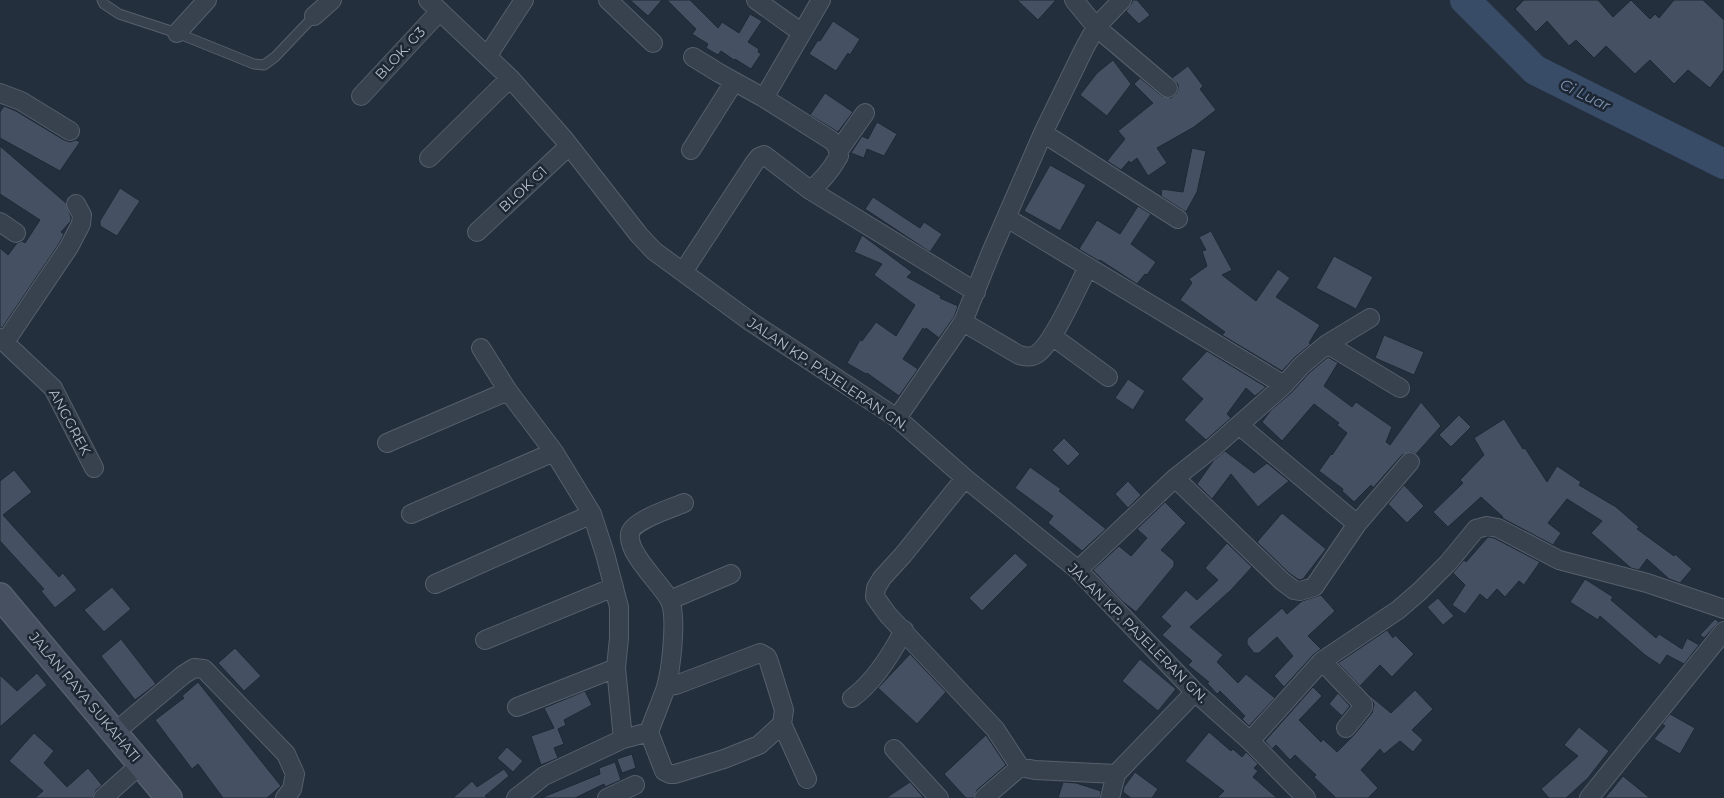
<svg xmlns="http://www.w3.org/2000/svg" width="1724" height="798" font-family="Montserrat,sans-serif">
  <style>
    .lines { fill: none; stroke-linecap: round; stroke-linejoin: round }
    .river { stroke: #394c67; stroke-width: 30 }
    .building { fill: #455162; stroke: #1f2835 }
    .service-casing { stroke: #565f6c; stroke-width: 11 }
    .minor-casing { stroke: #565f6c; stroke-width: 20 }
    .secondary-casing { stroke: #565f6c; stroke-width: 28 }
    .service { stroke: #38414e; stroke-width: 9 }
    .minor { stroke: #38414e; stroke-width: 18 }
    .secondary { stroke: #465061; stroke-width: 25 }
    .labels { text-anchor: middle; stroke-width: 5; stroke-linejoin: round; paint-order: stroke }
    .street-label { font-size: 14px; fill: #b4bcc9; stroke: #1d2633 }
    .water-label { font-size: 15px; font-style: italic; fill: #7c92b1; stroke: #1d2633 }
  </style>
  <rect width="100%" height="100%" fill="#242f3e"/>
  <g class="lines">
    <!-- river -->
    <path class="river" d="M1465,0l70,70 189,94"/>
  </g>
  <!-- building -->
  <path class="building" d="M630,0h32l-14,16z
    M667,0h23l28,28 4,-6 17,11 11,-19 12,7 -14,21 11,7 -1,3 3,2 -10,15 -16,-10 -1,1 -13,-9 -3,4 -12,-7 2,-4 -16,-10 4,-5z
    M1017,0h39l-18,20z
    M1132,0h5l13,15 -11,9 -13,-13 6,-8z
    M1524,0h74l15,17 18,-17 19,19 5,-5 4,4 15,-18h29l21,20v50l-14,18 -22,-18 -14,14 -24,-24 -15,14 -29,-28 -12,12 -18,-18 -7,6 -22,-25 -11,11 -21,-23z
    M833,21l27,18 -10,16 -2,-2 -12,18 -27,-17 9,-14 2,1z
    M1113,60l18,24 -24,32 -27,-21 17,-22z
    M1188,66l15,20 -3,3 16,21 -22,17 -37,21 10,15 -19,13 -11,-18 -6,5 -2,-2 -8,9 -14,-9 18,-22 -7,-8 35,-28 -19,-19 6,-6 22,18 9,2 5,-4 2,-5v-5l-6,-6z
    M825,93l28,19 -15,20 -28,-17z
    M4,106l12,5 48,29 6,2 6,-2 4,2 -20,29 -60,-33v-26z
    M877,122l20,12 -13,22 -17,-7 -3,9 -13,-5 11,-17 6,3z
    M0,146l66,57 5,14v4l-10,11 3,2 -4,8 -58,86h-2v-80l8,7 9,-12 5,-2 3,2 15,-23 -40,-26z
    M1192,148l14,3 -9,41 -11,20 -25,-16 1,-7 21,3z
    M1050,165l36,20 -26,46 -36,-20z
    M120,188l20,13 -23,35 -17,-10v-5z
    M873,197l47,31 4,-6 18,12 -12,18 -65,-43z
    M1138,206l13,8 -20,30 25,18 -9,13 -2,-1 -8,10 -37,-24 -1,1 -20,-12 18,-29 23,14z
    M1211,231l21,39 -10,5 34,26 22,-32 12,9 -14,19 44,28 -11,18 2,1 -16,13 -13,14 -60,-36 3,-3 -45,-32 12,-17 -3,-4 18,-13 -5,-15 4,-1 -7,-13z
    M862,235l50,37 -5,5 34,19 -1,2 18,8 -4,11 -15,21 -13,-10 -1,2 -2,-2 -20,31 15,10 -19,27 -32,-23 -1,1 -19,-11 13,-23 2,1 14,-19 20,14 19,-31 -41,-30 8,-11 -28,-12z
    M1334,256l39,21 -17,32 -40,-21z
    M1384,335l40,17 -10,23 -39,-17z
    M1207,351l59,36 -11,9 -9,-8 -19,26 4,4 -25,22 -22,-20 19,-21 -22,-20z
    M1328,357l10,6 -14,23 28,21 4,-5 36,25 -6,15 4,3 31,-43 20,24 -25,28 -5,-2 -9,3 -29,33 -2,-3 -17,17 -12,-11 1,-2 -24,-18 12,-17 1,1 15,-22 -10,-8 2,-2 -25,-19 -32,37 -20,-19 9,-12 21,-18 17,-19z
    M1128,379l17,12 -12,19 -18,-12z
    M1459,415l12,12 -20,20 -12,-12z
    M1504,419l19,30 2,-1 22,34 10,-16 24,16 -2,3 37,22 23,20 -2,2 37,27 1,-2 17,15 -12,14 -11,-4 -22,-20 -8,11 -8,-2 -40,-35 11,-12 -35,-22 -19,24 13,10 -8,12 -51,-27 1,-1 -22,-20 -33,30 -15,-15 30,-29 -3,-3 24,-25 -10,-17z
    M1064,438l16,16 -12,12 -16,-16z
    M1225,451l29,22 13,-10 22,18 -31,26 -27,-33 -19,25 -15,-15 17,-24z
    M1030,467l31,22 -2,2 47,38 -24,22 -34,-28 5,-7 -38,-28z
    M14,470l18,22 -29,23 56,62 4,-4 14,17 -22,18 -14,-17 3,-2 -44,-48v-60z
    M1128,481l13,14 -13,13 -13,-14z
    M1404,485l20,21 -17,17 -19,-19z
    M1165,502l21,21 -25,27 13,11v5l-38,46 -14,-11 -29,-31 26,-24 12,10 16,-18 -10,-9z
    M1282,513l44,36 -23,30 -4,1 -10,-7 -32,-31z
    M1488,537l6,1 46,24 -16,23 -5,-4 -14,16 -8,-8 -10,11 -7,-6 -15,20 -13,-9 13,-20 -12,-12 11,-13 2,2z
    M1227,543l25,24 -21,23 -41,37 33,28 -6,7 21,21 8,-9 29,24 -26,28 -7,-7 3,-3 -25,-25 -3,3 -10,-11 2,-1 -21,-17 4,-4 -30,-26 9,-9 -10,-9 25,-27 11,10 21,-20 -13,-12z
    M1015,553l13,12 -46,46 -13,-13z
    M1585,579l28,18 -2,3 45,38 3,-4 23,15 5,-11 12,7 -15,19 -17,-9 -7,10 -15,-10 -45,-39 -2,4 -28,-18z
    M112,587l19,22 -27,23 -20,-22z
    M1321,595l14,16 -27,25 13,13 -7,5 -30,33 -10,-11 19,-20 -16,-19 -18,16h-5l-7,-9v-5l35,-31 5,6 15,-13z
    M1438,598l16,18 -11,9 -16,-18z
    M1715,619l4,3 -15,16 -4,-3z
    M1387,630l6,8 2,-3 19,19 -22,23 -12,-12 -20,21 -22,-23z
    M121,639l35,45 -21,16 -34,-44z
    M235,648l26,28 -17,15 -26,-28z
    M910,654l36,38 -29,32 -39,-36z
    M1140,659l36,30 -18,22 -36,-30z
    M37,673l10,12 -47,42v-52l17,16z
    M198,682l83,104 -14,12h-44l-25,-34 -6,5 -37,-49 29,-22 -2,-2z
    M1313,687l9,9 -23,24 22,22 2,-3 14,13 17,-17 18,-22 2,-9 -6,-10 23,19 24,-23 18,19 -21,21 11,10 -10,12 -13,-11 -16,13 -4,-5 -19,21 17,18 -10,10h-32l-22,-21 2,-2 -21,-20 -5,5 -14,-15 -4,4 -7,-8z
    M585,691l7,14 -28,15 2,5 -8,4 6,15 -10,4 4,10 -17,7 -10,-29 23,-8 -10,-20z
    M1338,693l12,13 -8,10 -13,-12z
    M1670,714l25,14 -15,26 -26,-15 11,-13 -3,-2z
    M1579,727l30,24 -21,27 -22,20h-17l-8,-9 37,-33 -14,-11z
    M1209,732l22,19 2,-2 9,8 4,-5 12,12 -4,4 4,3 -5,6 24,21h-60l7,-7 -39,-30z
    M34,733l20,18 -10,12 23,24 21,-19 14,17 -6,5 -3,8h-58l8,-7 -34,-30z
    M986,735l20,30 -29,25 -3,8h-8l-22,-24z
    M507,747l16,14 -10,11 -16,-14z
    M632,754l4,14 -14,5 -5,-14z
    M615,762l6,18 -16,7 -1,-3 -29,14h-34l59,-24 -1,-6z
    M504,769l5,7 -24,20 2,2h-34l19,-17 5,6z
    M1135,772l23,17 -6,9h-21l-8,-6 1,-5z
    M1623,776l27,22h-45z
    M910,782l14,16h-38z
    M1063,782l13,1 25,8 -1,7h-42z"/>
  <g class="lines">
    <!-- service casing -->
    <g class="service-casing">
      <path id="service" d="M102,0l2,4 15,10 58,19 77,31 10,1 11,-8 39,-41"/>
    </g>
    <!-- minor casing -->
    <g class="minor-casing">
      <path id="minor" d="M428,0l82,78 54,61 75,96 15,16 97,71 146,96 68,60 113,92 117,122 55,49 56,57
        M608,0l45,43
        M756,0l46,33
        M1074,0l22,27 72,61
        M314,16l18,-16
        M177,33l30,-33
        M488,55l36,-55
        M693,57l26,16 45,25
        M0,93l21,8 49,30
        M361,96l79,-85
        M1043,133l135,86
        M691,150l43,-68
        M839,150l26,-37
        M429,158l81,-80
        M810,190c13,-9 21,-20 29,-34l-2,-10 -6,-6 -67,-42 57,-98
        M1007,218l277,167 18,-20 25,-21 43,-26
        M0,222l16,11
        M477,232l92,-86
        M683,272l72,-110 4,-5 5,-2 46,35 166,102
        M963,322l56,33c5,1 11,3 16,0 17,-8 43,-69 53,-88
        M1052,336l56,41
        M0,338l53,50 41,80
        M5,342l64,-95 12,-23 1,-9 -6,-11
        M1327,344l73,44
        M481,348l27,43 46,61 38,62 13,40 14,53v31l-3,30 7,71
        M897,418l66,-96 29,-72 51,-117 41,-84 12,-22 26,-27
        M1239,425l118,99
        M387,443l121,-52
        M965,478l-62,77 -21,23 -6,10 -1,9 13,18 107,114 25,38 15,3 81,4
        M1175,478l107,103 12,9 6,1 14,-4 43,-63 53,-62
        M411,514l143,-62
        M1078,570l97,-92 38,-30 71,-63
        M435,584l157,-70
        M670,600l61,-26
        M485,640l129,-53
        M1322,661l41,43v3l-17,21
        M666,687l10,-2 84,-32 7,4 2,5 15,48 -2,14 25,55
        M852,698c22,-16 39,-43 52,-68
        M517,707l99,-39
        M649,732l15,39 6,3h5l49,-15 35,-14 23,-21
        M114,733l69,-58 11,-7 10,1 82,85 9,20 -3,15 -7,9
        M1250,741l72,-80 76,-51 22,-19 28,-28 28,-34 11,-3 11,2 61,32 88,23 77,26
        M894,749l45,49
        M103,798l38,-34
        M516,798l28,-22 79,-37 26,-7c5,-14 11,-28 16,-42 6,-18 13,-76 4,-91 -9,-16 -42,-46 -39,-65 1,-13 42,-26 54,-31
        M607,798l28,-13
        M984,798l36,-31
        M1110,798l6,-24 79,-82
        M1589,798l135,-167"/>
    </g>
    <!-- secondary casing -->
    <g class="secondary-casing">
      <path id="secondary" d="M0,596l169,202"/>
    </g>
    <!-- service -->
    <use href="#service" class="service"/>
    <!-- minor -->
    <use href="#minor" class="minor"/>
    <!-- secondary -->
    <use href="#secondary" class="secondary"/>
  </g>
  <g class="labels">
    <!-- street labels -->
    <g class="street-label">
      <text transform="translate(400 53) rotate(-47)" y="5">BLOK. G3</text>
      <text transform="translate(523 189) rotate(-43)" y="5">BLOK G1</text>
      <text transform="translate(828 374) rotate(34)" y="5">JALAN KP. PAJELERAN GN.</text>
      <text transform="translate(70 422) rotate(62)" y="5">ANGGREK</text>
      <text transform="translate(1138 633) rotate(45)" y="5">JALAN KP. PAJELERAN GN.</text>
      <text transform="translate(85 697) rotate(50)" y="5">JALAN RAYA SUKAHATI</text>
    </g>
    <!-- water labels -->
    <g class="water-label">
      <text transform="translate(1585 95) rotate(26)" y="5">Ci Luar</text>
    </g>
  </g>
</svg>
